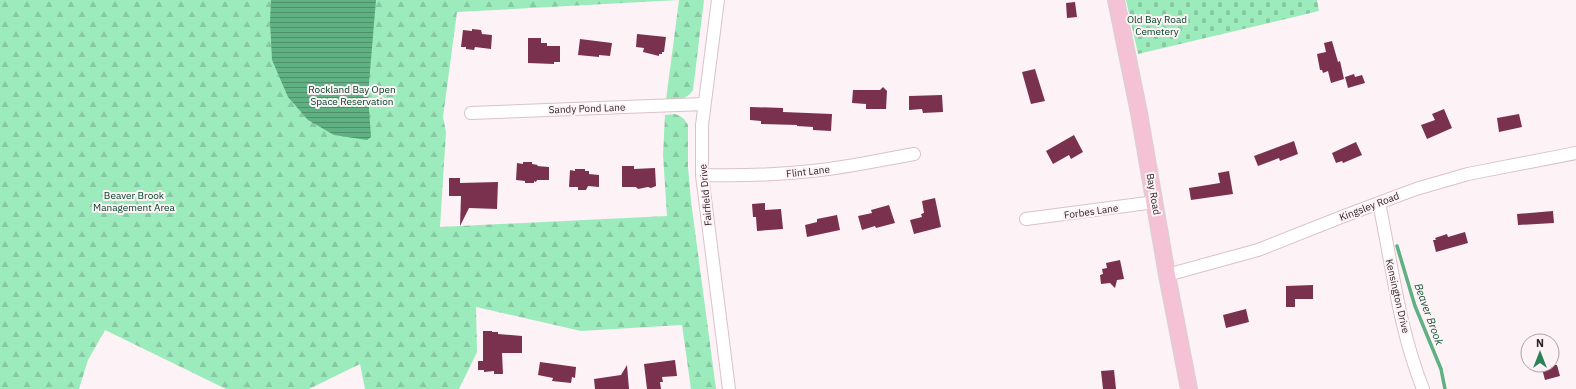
<svg xmlns="http://www.w3.org/2000/svg" width="1576" height="389" font-family="'IBM Plex Sans',sans-serif">
  <style>
    .forest { fill: url(#forest-firs) }
    .cemetery { fill: url(#cemetery-stones) }
    .water { fill: url(#water-rules) }
    .lines { fill: none; stroke-linecap: round; stroke-linejoin: round }
    .stream { stroke: #5fb082; stroke-width: 3.5 }
    .building { fill: #79314e }
    .minor-casing { stroke: #dac2c9; stroke-width: 14 }
    .major-casing { stroke: #d5d3d4; stroke-width: 18 }
    .minor { stroke: #fff; stroke-width: 12 }
    .major { stroke: #f4c2d4; stroke-width: 16 }
    .labels { text-anchor: middle; stroke-width: 4; stroke-linejoin: round; paint-order: stroke }
    .park-label { font-size: 10px; fill: #004325; stroke: #fdf3f6 }
    .street-label { font-size: 10px; fill: #2e2528; stroke: #fdf3f6 }
    .water-label { font-size: 11px; font-style: italic; fill: #185637; stroke: #fdf3f6 }
  </style>
  <defs>
    <pattern id="forest-firs" width="22" height="20" patternUnits="userSpaceOnUse"><rect width="22" height="20" fill="#9cebbc"/><path d="M5 1l3.5 6h-7zM16 11l3.5 6h-7z" fill="#87c9a2"/></pattern>
    <pattern id="cemetery-stones" width="16" height="16" patternUnits="userSpaceOnUse"><rect width="16" height="16" fill="#9cebbc"/><path d="M2 7V4a2 2 0 0 1 4 0v3zM10 15v-3a2 2 0 0 1 4 0v3z" fill="#87c9a2"/></pattern>
    <pattern id="water-rules" width="6" height="5" patternUnits="userSpaceOnUse"><rect width="6" height="5" fill="#5fb082"/><path d="M0 2.5h6" fill="none" stroke="#4f8f6a"/></pattern>
  </defs>
  <rect width="100%" height="100%" fill="#fdf3f6"/>
  <!-- forest -->
  <path class="forest" d="M0,0h704l-11,90c-6,10 -16,10 -27,10l13,-100 -222,12 -14,105 3,15 -6,95 227,-11 -4,-61 2,-40 10,-1 5,2 4,3 4,6v42l3,34 25,188h-25l-9,-64 -101,6 -105,-24 1,45 -18,37h-94l-5,-25 -51,25h-83l-121,-59 -17,30 -9,29h-79z"/>
  <!-- cemetery -->
  <path class="cemetery" d="M1126,0h191l2,11 -181,43z"/>
  <!-- water -->
  <path class="water" d="M271,0h105l-8,95 3,42 -4,3 -33,-5 -26,-15 -20,-23 -16,-37 -2,-39z"/>
  <g class="lines">
    <!-- stream -->
    <path class="stream" d="M1397,246l18,60 26,63 4,20"/>
  </g>
  <!-- building -->
  <path class="building" d="M1075,2l2,15 -10,1 -1,-15z
    M472,29l9,1 1,4 10,1 -1,14 -16,-2 -1,3 -8,-1v-2h-5l2,-17 9,1z
    M637,34l29,3 -2,15h-2v2h-3v2l-16,-4 1,-4 -8,-1z
    M528,38h13v5h6v3h13v16h-6v2l-26,-1z
    M580,39l32,4 -2,13 -11,-1v2l-21,-2z
    M1332,41l6,21 2,-1 4,18 -13,4 -3,-12 -5,2 -1,-3h-2l-3,-16 9,-2 -2,-9z
    M1035,69l10,32 -14,3 -9,-32z
    M1354,74l1,3 7,-2 3,8 -17,5 -3,-11z
    M883,87l4,4 -1,18h-20v-5l-14,-1 1,-13h27z
    M942,95l1,17 -20,1 -1,-4 -13,1v-14z
    M750,107l33,1v4l49,2 -1,17 -18,-1v-3l-16,-1v-1l-36,-1v-3l-11,-1z
    M1444,109l8,19 -25,11 -6,-14 14,-5 -3,-6z
    M1519,114l3,13 -23,5 -2,-14z
    M1074,135l9,17 -12,7 -2,-4 -16,9 -7,-13z
    M1294,141l4,13 -18,7 -1,-3 -21,8 -4,-10z
    M1356,142l6,13 -19,8 -1,-2 -6,2 -4,-10z
    M523,162h9v2l6,1 -1,1 12,1v13h-12l-1,2 -2,-1v2h-9v-2l-9,-1 1,-17 6,1z
    M622,166h12v3l21,-1 1,18 -5,2 -3,-1 -10,2 -2,-2h-14z
    M575,169h10v2h4v3l10,1v12l-11,-1 -2,4h-8v-3h-9l1,-17 5,1z
    M1229,171l4,23 -42,6 -2,-12 31,-5 -2,-10z
    M449,178h11v5l38,-1 -1,27 -28,-1 -9,18 1,-30h-12z
    M935,198l6,29 -27,7 -4,-14 12,-3 -1,-3 3,-1 -2,-12z
    M765,203v7l16,-1 2,20 -26,2 -1,-14h-3l-1,-13z
    M889,205l6,18 -19,5 -1,-2 -13,4 -4,-14 14,-3 -1,-3z
    M1553,211l1,12 -36,2 -1,-11z
    M837,215l3,15 -33,7 -2,-12 12,-3v-3z
    M1465,232l3,11 -32,9 -3,-12h3l-1,-2 12,-4 1,3z
    M1120,260l4,19 -7,1 -2,8 -5,-5 -9,1 -1,-9 3,-1 -1,-5 5,-1 -1,-5z
    M1313,285v14h-18v8h-9v-21z
    M1246,309l3,13 -23,6 -3,-13z
    M483,331h9v1h6v2l24,2v17h-20l1,21h-9v-3l-10,1v-2h-6v-9h5z
    M675,360l2,16 -15,1 1,5h-3l1,7h-14l-3,-25z
    M540,362l36,5 -1,11 -3,-1 -1,6 -19,-2 1,-3 -15,-3z
    M627,365l2,24h-34l-1,-10 27,-4z
    M1541,365h16l3,11 -15,4z
    M1114,370l2,19h-13l-2,-18z"/>
  <g class="lines">
    <!-- minor casing -->
    <g class="minor-casing">
      <path id="minor" d="M718,0l-16,125v50l27,214
        M471,113l233,-9
        M702,175c37,1 73,0 110,-4 34,-3 68,-11 102,-17
        M1379,203c13,62 20,126 44,186
        M1026,219l129,-17
        M1167,275l91,-25 86,-34 72,-27 52,-15 108,-21"/>
    </g>
    <!-- major casing -->
    <g class="major-casing">
      <path id="major" d="M1116,0l23,113 28,162 22,114"/>
    </g>
    <!-- minor -->
    <use href="#minor" class="minor"/>
    <!-- major -->
    <use href="#major" class="major"/>
  </g>
  <g class="labels">
    <!-- park labels -->
    <g class="park-label">
      <text x="1157" y="23">Old Bay Road<tspan x="1157" dy="12">Cemetery</tspan></text>
      <text x="352" y="93">Rockland Bay Open<tspan x="352" dy="12">Space Reservation</tspan></text>
      <text x="134" y="199">Beaver Brook<tspan x="134" dy="12">Management Area</tspan></text>
    </g>
    <!-- street labels -->
    <g class="street-label">
      <text transform="translate(587 108) rotate(-2)" y="4">Sandy Pond Lane</text>
      <text transform="translate(808 171) rotate(-6)" y="4">Flint Lane</text>
      <text transform="translate(1154 194) rotate(80)" y="4">Bay Road</text>
      <text transform="translate(705 195) rotate(-95)" y="4">Fairfield Drive</text>
      <text transform="translate(1369 206) rotate(-21)" y="4">Kingsley Road</text>
      <text transform="translate(1091 211) rotate(-8)" y="4">Forbes Lane</text>
      <text transform="translate(1398 296) rotate(77)" y="4">Kensington Drive</text>
    </g>
    <!-- water labels -->
    <g class="water-label">
      <text transform="translate(1429 314) rotate(70)" y="4">Beaver Brook</text>
    </g>
  </g>
  <!-- north arrow -->
  <g transform="translate(1540 353)"><circle r="19" fill="#fdf3f6" stroke="#aaa1a4"/>
  <path d="M0-3L7 15L0 10L-7 15Z" fill="#2b8256"/>
  <text y="-6" font-size="11" font-weight="bold" text-anchor="middle" fill="#2e2528">N</text>
  </g>
</svg>
